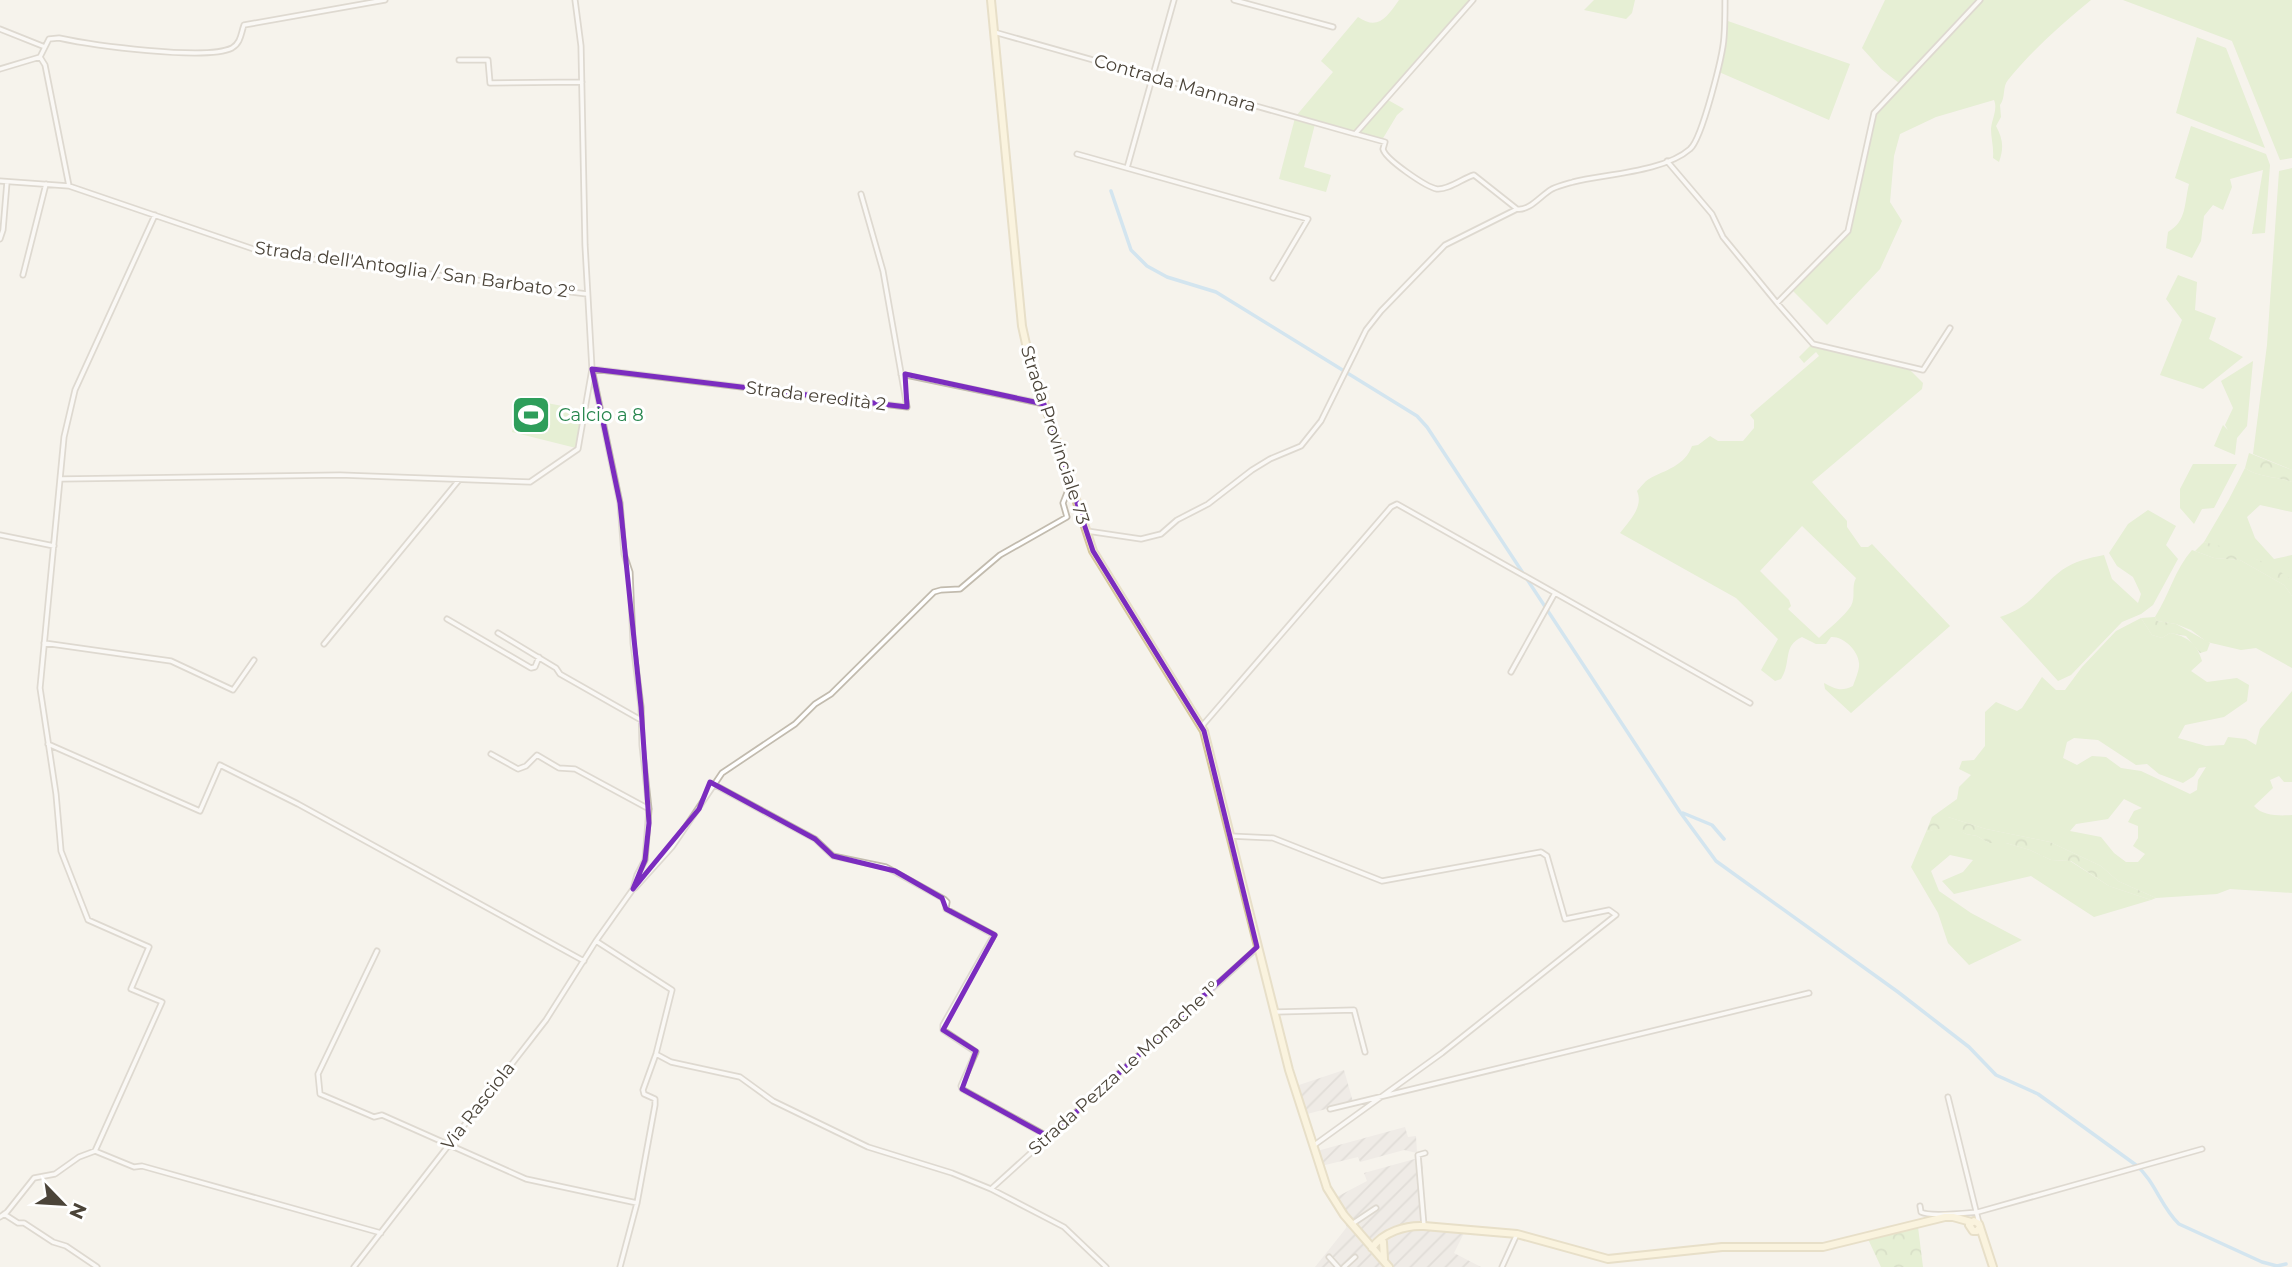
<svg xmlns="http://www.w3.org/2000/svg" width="2292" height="1267" font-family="Montserrat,sans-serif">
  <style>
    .industrial { fill: url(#industrial-furrows) }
    .grass { fill: #d2eab5; fill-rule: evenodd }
    .forest { fill: url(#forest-crowns) }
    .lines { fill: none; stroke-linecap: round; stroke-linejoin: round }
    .canal { stroke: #a9d4f2; stroke-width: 3.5 }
    .minor-casing { stroke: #c2bbae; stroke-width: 7 }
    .secondary-casing { stroke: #d6c79b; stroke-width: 10 }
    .minor { stroke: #fff; stroke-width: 3.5 }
    .secondary { stroke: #fff3cd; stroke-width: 6 }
    .marked { fill: none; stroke: #7b2cbf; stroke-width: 5; stroke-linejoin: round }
    .labels { text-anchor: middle; stroke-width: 6; stroke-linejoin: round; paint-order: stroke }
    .street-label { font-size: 18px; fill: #4b4439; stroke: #fff }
    .leisure-label { font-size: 18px; fill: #27864d; stroke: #fff; text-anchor: start }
  </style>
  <defs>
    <pattern id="industrial-furrows" width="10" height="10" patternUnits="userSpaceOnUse" patternTransform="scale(1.75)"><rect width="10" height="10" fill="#e6e2dd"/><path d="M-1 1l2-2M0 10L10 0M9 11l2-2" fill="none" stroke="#c7c3be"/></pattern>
    <pattern id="forest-crowns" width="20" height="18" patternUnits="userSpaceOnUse" patternTransform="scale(1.75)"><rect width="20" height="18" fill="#d2eab5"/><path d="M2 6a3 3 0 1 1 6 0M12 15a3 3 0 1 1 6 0" fill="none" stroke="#b6ca9c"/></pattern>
  </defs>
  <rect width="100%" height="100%" fill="#f6f3ec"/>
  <!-- industrial -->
  <path class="industrial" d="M1344,1070l9,32 -46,12 -11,-28z
    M1405,1127l3,10 8,-1 1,17 -13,-3 -44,12 -2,-5 -37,9 -4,-15z
    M1422,1157l4,66 41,4 -13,26 27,14h-166l32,-40 -16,-27 36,-19 -3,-8z"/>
  <!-- grass -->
  <path class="grass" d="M1399,0h73l-116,131 -4,1 -56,-16 37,-44 -12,-11 37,-44c20,14 29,0 41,-17z
    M1594,0h41l-3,13 -6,6 -42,-9z
    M1885,0h206c-29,24 -59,50 -83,80 -6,7 -2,17 -8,25l1,12 -5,9c7,13 8,22 3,36l-6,-4c1,-10 -2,-20 -2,-29 1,-11 7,-20 3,-29l-58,17 -36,17 -6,22 -4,46 12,19 -22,48 -53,56 -34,-34 56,-64 14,-76 10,-33 26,-35 -18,-14 -19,-21z
    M2123,0h169v158l-12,2 -48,-119z
    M1725,20l125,44 -21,56 -110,-48z
    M2197,37l29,11 39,100 -89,-35z
    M1388,100l16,9 -7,6 -15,25 -20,-6 -2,-3z
    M1295,118l20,6 -11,43 27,8 -5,17 -47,-13z
    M2191,126l75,28 4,11 -5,68 -13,1 11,-64 -33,9 2,8 -9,23 -10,-5 -9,11 -3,25 -9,17 -26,-10 2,-16c19,-11 16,-28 21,-48l-14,-6z
    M2292,168v302l-39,-16 14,-109 12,-174z
    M2178,275l19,7 -2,28 21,8 -7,21 34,18 -40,32 -43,-14 22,-55 -16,-21z
    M1812,344l95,23 16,16 -1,6 -110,93 35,39v6l14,20h7l4,-3 78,82 -99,87 -26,-24 -1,-6c11,6 17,9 29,3 2,-6 7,-17 6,-23 -1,-13 -16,-27 -28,-26l-5,7h-10l-14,-7c-20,9 -10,25 -21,42l-6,2 -14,-11 17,-31 -42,-41 -116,-65c9,-12 24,-26 17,-42 3,-3 8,-10 12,-12 16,-9 36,-13 43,-33l6,-1 12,-9 8,5h25l11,-13v-8l-4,-5 69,-59 -3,-4 -12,11 -5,-6zM1802,526l54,52c-5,9 0,19 -5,28 -7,11 -22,22 -32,32l-31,-29 3,-3 -2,-6 -29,-29z
    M2253,361l-6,65 -10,12 -2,17 -21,-9 9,-21 5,5 -3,-5 8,-17 -12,-27z
    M520,398l64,12 -8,38 -64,-16z
    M2193,464h44l-23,44 -12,1 -8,15 -14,-16v-19z
    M2245,468c14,10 31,8 47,14v30l-32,-7 -13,12 8,21 19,21 18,-4v25l-34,-20 -54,-18 24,-41z
    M2148,510l28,16 -10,19 12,14 -25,46 -12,9 -19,8 -51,53 -13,6 -58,-64c32,-10 38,-29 62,-47 13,-9 27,-12 42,-15l8,24 26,24 3,-9 -8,-17 -16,-11 -8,-13 19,-29z
    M2192,550l22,8 26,2 44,25 8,11v72l-36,-20 -15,2 -34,-8 -16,-12 -15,-6 -19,-3 -2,-4c14,-22 20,-48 37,-67z
    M2141,618l11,17 10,3 8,-5c16,3 27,10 32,28l-11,10 16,11 30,-4 12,7 -2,16 -23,16 -39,8 -7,13 28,8 18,-1 4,-8 18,2 10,6 4,-16 32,-38v91h-8l-5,-6 -9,4 3,8 -19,18c8,10 26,10 38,9v78l-62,-4 -13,5 -61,4 -38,-17 -17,-15 -51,-24 -64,-13 -38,-12h-16l25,-18 2,-12 12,-12 -12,-6 3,-8 12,-1 11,-14v-34l11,-10 21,9 5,-3 20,-31 14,13h9l17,-23 34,-36zM2074,738l24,2 38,25 11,-1 12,10 24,9 11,-7 5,-8 7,-1 -8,13 -1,10 -7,4 -49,-23 -20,-3 -15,-11 -14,-1 -15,9 -14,-7 4,-16zM2124,799l18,9 -8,3 -6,11 10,4v12l-5,8 12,8 -7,8h-12l-12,-9 -13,-16 -31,-6 6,-7 32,-5z
    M1951,825l15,9 11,2 12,7h17l24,7 21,10 19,1 39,25 42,14 -57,17 -63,-41 -77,18 -12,-13 21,-9 10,-12 -23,-5 -19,16 8,20 32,22 51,27 -53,25 -21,-22 -10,-30 -27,-46 15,-35z"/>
  <!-- forest -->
  <path class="forest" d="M2249,453l43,17v12c-16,-6 -33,-4 -47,-14z
    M2204,542c31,7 63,19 88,38v16l-8,-11 -44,-25 -26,-2 -19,-7z
    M2155,617l2,4 19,3 34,19 -3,8 -7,2 -14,-17 -16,-3 -8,5 -10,-3 -11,-17z
    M1932,817h16l38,12 64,13 51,24 17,15 38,17 -5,2 -42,-14 -38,-25 -20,-1 -21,-10 -24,-7h-17l-12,-7 -11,-2 -15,-8 -25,6z
    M1918,1227l5,40h-42l-13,-28z"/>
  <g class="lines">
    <!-- canal -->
    <path class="canal" d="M1111,191l20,59 16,16 20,11 49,15 201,124 10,11 253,385 36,49 182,131 71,55 27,28 42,19 98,71c19,16 25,42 43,59l83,38 15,4 9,-2
      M1683,813l29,12 12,14"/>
    <!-- minor casing -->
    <g class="minor-casing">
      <path id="minor" d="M575,0l6,46 4,199 7,124 28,134 4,51 6,18 3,71 8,64 1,38 7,64 -4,51 -8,15 -4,14 -37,52 76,49 -16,64 -13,36 1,4 11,5v6l-18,98 -17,64
        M1234,0l99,27
        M0,29l45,18
        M994,32l361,102 118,-134
        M459,60h29l2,23 92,-1
        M0,69l40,-12
        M1356,134l29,8 -2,7c2,10 43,38 54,40 12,1 26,-11 37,-14l43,34
        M1077,154l231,65 -35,59
        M1667,161l45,53 11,23 54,66 71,-72 26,-118 106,-113
        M1127,168l47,-168
        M0,181l69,5 196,67 322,41
        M69,186l-24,-121 -5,-8 9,-18 10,-1c32,7 147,23 173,10 9,-5 9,-15 12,-23l141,-25
        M0,239l3,-9 4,-48
        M23,275l23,-91
        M1777,303l36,41 110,26 27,-42
        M901,374l143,30
        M61,479l279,-4 190,7 48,-33 14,-80 315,38 -24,-136 -22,-77
        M1087,531l54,8 20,-5 16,-14 31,-16 44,-34 18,-11 31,-13 20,-25 45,-91 15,-19 64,-66 72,-36c13,2 24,-14 35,-20 6,-3 14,-5 21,-7 32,-8 91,-10 117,-33 12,-10 33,-94 34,-112 1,-12 1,-25 1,-37
        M0,535l54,11
        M447,619l84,49 4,-1 4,-10
        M498,633l58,35 4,6 81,46
        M44,643l127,18 62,29 21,-30
        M324,644l135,-164
        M1511,672l44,-79
        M1202,726l189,-219 6,-3 353,199
        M48,744l152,67 20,-46 78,39 286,157
        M491,754l27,15 8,-3 11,-11 22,13 16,1 74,40
        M713,784l102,55 18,17 53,11 58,32 3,3 -1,7 48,26 -51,90v5l33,22 -15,34 1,3 87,48
        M1230,836l43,2 109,43 159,-29 6,4 18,63 44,-9 7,5 -174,138 -129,93
        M635,888l37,-41 50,-74 73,-49 20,-20 16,-10 103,-102 7,-2 19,-1 40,-34 67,-38 -4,-14 7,-18
        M377,951l-59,123 2,20 54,23 8,-2 144,64 111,24
        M1276,1012l78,-2 11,42
        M656,1054l15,8 69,15 33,24 95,46 84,26 39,16 73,38 42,40
        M1948,1097l31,126
        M1330,1109l479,-116
        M95,1151l39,16 8,-1 239,67
        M991,1189l266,-241
        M1920,1206l1,6c8,5 45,1 57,0l224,-63
        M4,1214l14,9h6l29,19 13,4 31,21
        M0,1217l7,-5 27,-34 21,-4 24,-17 16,-6 67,-149 -31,-13 18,-42 -61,-27 -27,-69 -5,-57 -16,-106 24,-251 11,-47 80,-175
        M1352,1224l24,-16
        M1424,1226l-6,-71 7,-2
        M1329,1257l9,10
        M354,1267l192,-247 50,-79
        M1344,1267l11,-10
        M1502,1267l15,-33"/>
    </g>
    <!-- secondary casing -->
    <g class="secondary-casing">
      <path id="secondary" d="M991,0l31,326 6,27 65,198 111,180 85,339 38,118 17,27 45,52
        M1980,1227l-3,4h-4l-4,-6 5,-4 5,3 14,43
        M1383,1242l1,17
        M1372,1248c11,-16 34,-23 52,-22l93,8 91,25 114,-12h101l122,-30h8l18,5"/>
    </g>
    <!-- minor -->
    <use href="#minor" class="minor"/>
    <!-- secondary -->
    <use href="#secondary" class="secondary"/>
  </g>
  <!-- marked area -->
  <path d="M0 0H2292V1267H0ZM592,369l315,38 -2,-33 139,30 49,147 111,180 53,216 -208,190 -87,-48 14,-38 -33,-21 52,-95 -49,-26 -4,-11 -47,-27 -62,-15 -18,-17 -105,-57 -11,27 -66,80 12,-29 4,-37 -8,-116 -21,-204z" fill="#f6f3ec" fill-opacity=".55" fill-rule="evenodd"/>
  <path class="marked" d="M592,369l315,38 -2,-33 139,30 49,147 111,180 53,216 -208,190 -87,-48 14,-38 -33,-21 52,-95 -49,-26 -4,-11 -47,-27 -62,-15 -18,-17 -105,-57 -11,27 -66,80 12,-29 4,-37 -8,-116 -21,-204z"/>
  <!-- icons -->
  <defs>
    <g id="stadium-square" transform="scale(2.0125)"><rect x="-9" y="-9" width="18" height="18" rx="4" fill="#2e9e5b" stroke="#fff"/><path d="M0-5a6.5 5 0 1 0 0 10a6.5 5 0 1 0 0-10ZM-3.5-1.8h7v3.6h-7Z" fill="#fff"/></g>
  </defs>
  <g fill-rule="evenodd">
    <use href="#stadium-square" x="531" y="415"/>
  </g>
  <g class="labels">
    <!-- street labels -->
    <g class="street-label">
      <text transform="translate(1175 83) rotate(16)" y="6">Contrada Mannara</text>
      <text transform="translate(415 270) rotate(8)" y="6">Strada dell'Antoglia / San Barbato 2°</text>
      <text transform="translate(816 396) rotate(7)" y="6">Strada eredità 2</text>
      <text transform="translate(1055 435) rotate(72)" y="6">Strada Provinciale 73</text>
      <text transform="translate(1124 1068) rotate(-42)" y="6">Strada Pezza Le Monache 1°</text>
      <text transform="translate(478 1106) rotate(-52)" y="6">Via Rasciola</text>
    </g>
    <!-- leisure labels -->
    <g class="leisure-label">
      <text x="558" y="421">Calcio a 8</text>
    </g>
  </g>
  <!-- north arrow -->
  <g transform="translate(63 1204) rotate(115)" stroke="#ffffff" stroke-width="5" paint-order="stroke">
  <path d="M0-5L12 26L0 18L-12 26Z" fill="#4b4439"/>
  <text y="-10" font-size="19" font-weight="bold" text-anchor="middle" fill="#4b4439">N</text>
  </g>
</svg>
